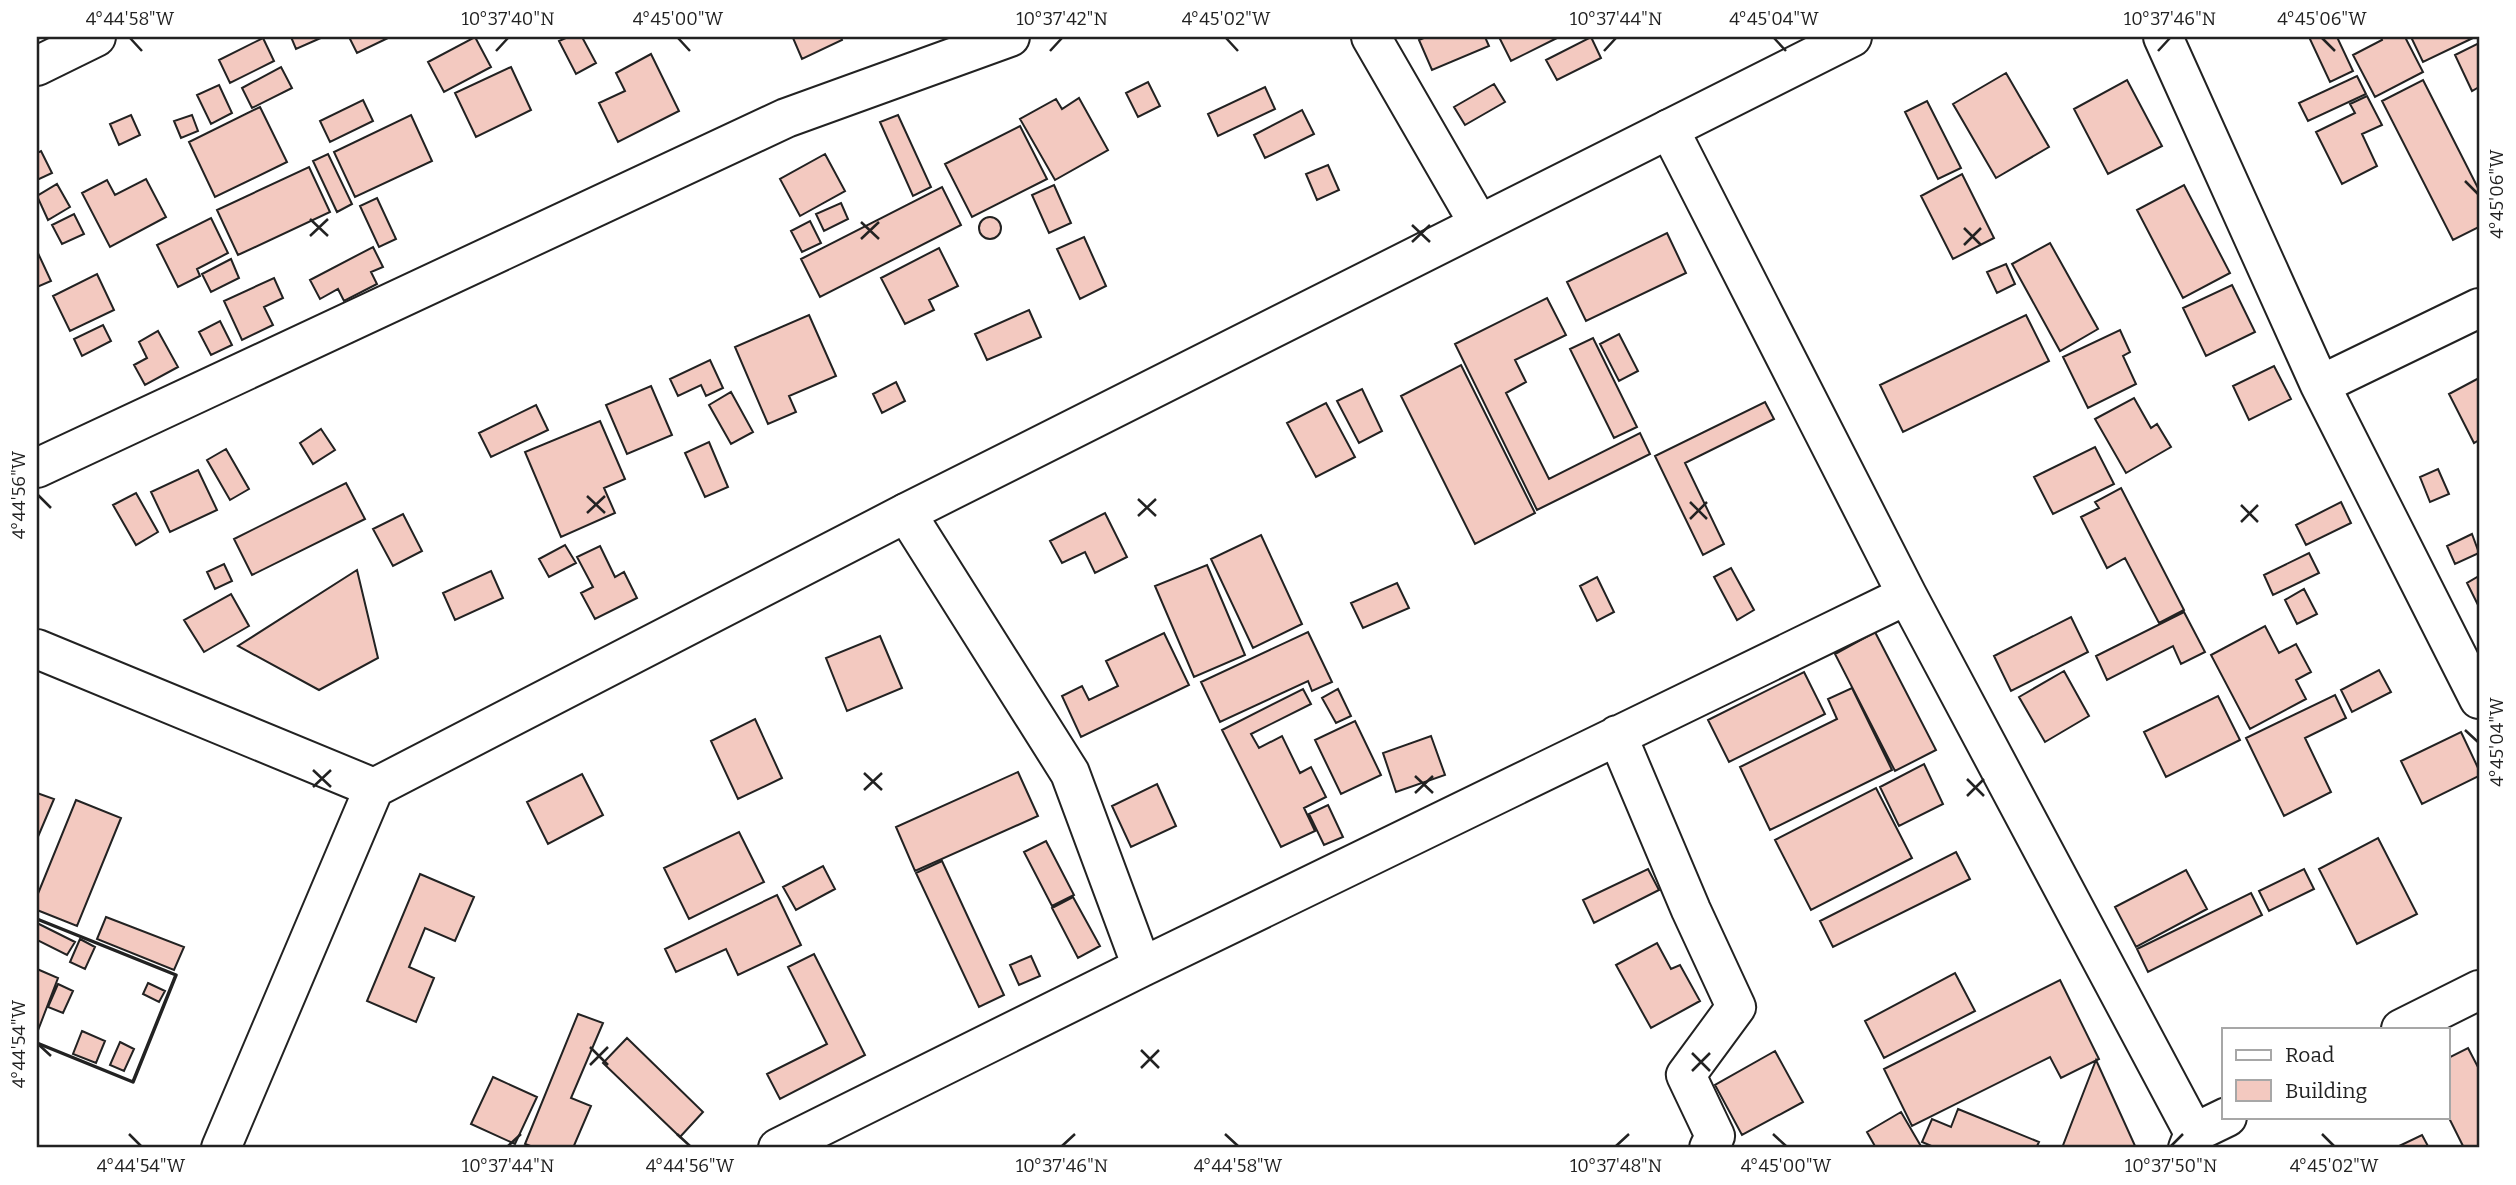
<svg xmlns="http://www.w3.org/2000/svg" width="2516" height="1185" font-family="Bitter,serif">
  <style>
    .building { fill: #f3c9c0; stroke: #222; stroke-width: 2 }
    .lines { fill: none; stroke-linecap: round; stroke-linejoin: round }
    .minor-casing { stroke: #222; stroke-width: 42 }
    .tertiary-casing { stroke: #222; stroke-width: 42 }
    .minor { stroke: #fff; stroke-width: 38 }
    .tertiary { stroke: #fff; stroke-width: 38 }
    .wall { stroke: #222; stroke-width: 3.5 }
    .ticks { fill: none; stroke: #222; stroke-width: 2.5 }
    .neatline { fill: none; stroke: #222; stroke-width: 2.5 }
    .ticks-label { font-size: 18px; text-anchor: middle; fill: #222 }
  </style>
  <rect width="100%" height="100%" fill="#fff"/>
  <!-- building -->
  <path class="building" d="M291,37h32l-27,12z
    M349,37h41l-33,16z
    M475,37l16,30 -47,25 -16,-30z
    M568,37h14l14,26 -20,11 -17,-33z
    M841,37l1,3 -40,19 -9,-21z
    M1426,37h59l4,9 -57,24 -13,-30z
    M1499,37h60l-48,24z
    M1591,37l10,21 -44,22 -11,-20z
    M2309,37h28l16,34 -23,11z
    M2381,37h24l18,35 -48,25 -22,-42 29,-15z
    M2411,37h64l-52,25z
    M263,38l11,23 -44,22 -11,-23z
    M2479,43v44l-7,4 -17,-36z
    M651,54l28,57 -61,31 -19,-39 26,-12 -9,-18z
    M281,67l11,21 -40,20 -10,-20z
    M511,67l20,43 -55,27 -21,-44z
    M2006,73l43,74 -53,31 -43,-74z
    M2357,76l9,18 -58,27 -9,-18z
    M2127,80l35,66 -54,28 -34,-65z
    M2423,80l56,110v37l-26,13 -71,-139z
    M1148,82l12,24 -22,11 -12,-24z
    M1494,84l11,18 -40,23 -11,-18z
    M219,85l13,28 -21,11 -14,-29z
    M1265,87l10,22 -57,27 -10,-22z
    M2367,96l15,29 -20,9 15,32 -35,18 -26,-52 39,-19 -5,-9z
    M1079,98l29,52 -53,30 -35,-61 36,-20 6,10z
    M363,100l10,21 -43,21 -10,-21z
    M1927,101l34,67 -23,11 -33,-67z
    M260,107l27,55 -72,35 -26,-55z
    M1302,110l12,24 -49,24 -11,-23z
    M131,115l9,20 -21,10 -9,-21z
    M192,115l6,16 -17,7 -7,-17z
    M411,115l21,46 -77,36 -21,-45z
    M898,115l33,72 -18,9 -33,-74z
    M1020,126l27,53 -75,38 -27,-53z
    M41,151l11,22 -15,7v-27z
    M328,154l24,50 -15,8 -24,-51z
    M825,154l20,37 -45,25 -20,-37z
    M1328,165l11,25 -22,10 -11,-26z
    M309,167l21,45 -92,43 -21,-45z
    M1962,174l32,64 -41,21 -32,-63z
    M146,179l20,38 -56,30 -28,-54 25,-13 8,15z
    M57,184l13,23 -22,13 -11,-24z
    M1054,185l17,38 -22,10 -17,-38z
    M2184,185l46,88 -47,25 -46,-88z
    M942,187l19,38 -141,72 -19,-38z
    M377,198l19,41 -17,8 -19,-41z
    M841,203l7,16 -24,12 -8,-17z
    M74,214l10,20 -22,10 -10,-19z
    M979 228a11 11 0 1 1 22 0a11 11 0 1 1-22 0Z
    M211,218l17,35 -31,16 3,7 -22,11 -21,-42z
    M810,221l11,22 -19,9 -11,-21z
    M1667,233l19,40 -100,48 -19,-39z
    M1084,237l22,49 -26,13 -23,-50z
    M2050,243l48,86 -38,22 -48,-87z
    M373,247l10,20 -12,5 6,12 -33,17 -6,-12 -18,10 -10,-19z
    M939,248l19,38 -29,14 5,10 -29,14 -24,-46z
    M37,251l14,30 -14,6z
    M231,259l8,19 -28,14 -9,-18z
    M2006,264l9,20 -18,9 -10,-21z
    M97,274l17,36 -44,21 -17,-35z
    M274,278l9,20 -19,9 9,18 -31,15 -18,-39z
    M2232,285l23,47 -49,24 -23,-48z
    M1547,298l19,37 -51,25 11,22 -20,11 43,86 91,-46 10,21 -113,56 -82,-166z
    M1029,310l12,27 -54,23 -12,-26z
    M809,315l27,61 -47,20 7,16 -28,12 -33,-77z
    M2026,315l23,46 -146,71 -23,-47z
    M220,321l12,24 -21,10 -12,-23z
    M103,325l8,16 -29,15 -8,-17z
    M2120,330l10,22 -7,4 13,28 -48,24 -25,-51z
    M158,331l20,36 -33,18 -11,-20 13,-7 -8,-16z
    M1619,334l19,37 -19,10 -19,-37z
    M1593,338l44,89 -23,11 -44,-89z
    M710,360l13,28 -17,8 -5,-11 -23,11 -8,-17z
    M1461,365l74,148 -60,31 -74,-148z
    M2274,366l17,33 -42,21 -16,-34z
    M2479,378v62l-5,3 -25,-49z
    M896,382l9,19 -23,12 -9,-19z
    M651,386l21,49 -45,19 -21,-49z
    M1362,389l20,42 -23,12 -22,-42z
    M731,392l22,40 -22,12 -22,-39z
    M2134,398l17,30 6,-4 14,23 -45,26 -31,-54z
    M1765,402l9,17 -89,44 39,81 -21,11 -48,-99z
    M1326,403l29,54 -39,20 -29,-54z
    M536,405l12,25 -57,27 -12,-24z
    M600,421l25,58 -21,9 11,25 -54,24 -36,-85z
    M321,429l14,21 -22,14 -13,-21z
    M709,442l19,45 -23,10 -20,-44z
    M2095,447l19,37 -61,30 -19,-37z
    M226,449l23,40 -19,11 -23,-40z
    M2438,469l11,25 -19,8 -10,-25z
    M198,470l19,40 -47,22 -19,-40z
    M346,483l19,36 -113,56 -18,-36z
    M2121,488l63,122 -25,13 -34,-65 -18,10 -26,-51 18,-9 -4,-6z
    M136,493l22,39 -22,13 -23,-40z
    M2341,502l10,21 -45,22 -10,-20z
    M1105,513l22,44 -32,16 -10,-21 -23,11 -12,-22z
    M403,514l19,37 -29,15 -20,-37z
    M2472,534l7,19 -24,11 -8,-18z
    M1261,535l41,89 -49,24 -42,-89z
    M565,545l11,18 -27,14 -10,-18z
    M600,546l15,31 9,-5 13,26 -42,21 -14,-26 12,-6 -16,-30z
    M2309,553l10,20 -46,22 -9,-20z
    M224,564l8,17 -17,8 -8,-17z
    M1207,565l38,90 -51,22 -39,-91z
    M1731,568l23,42 -17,10 -23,-43z
    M357,570l21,88 -59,32 -81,-44z
    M491,571l12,27 -48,22 -12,-27z
    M2479,576v31l-12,-24z
    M1597,577l17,35 -17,9 -17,-35z
    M1397,583l12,25 -46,20 -12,-25z
    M2304,589l13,25 -20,10 -12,-24z
    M231,594l18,32 -45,26 -20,-32z
    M2184,612l21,40 -24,12 -8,-18 -66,34 -11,-24z
    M2071,617l17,35 -77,39 -17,-35z
    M2265,626l14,27 17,-9 15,28 -15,8 10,19 -56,30 -39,-74z
    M1308,632l24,50 -20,9 -4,-10 -88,41 -19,-40z
    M1875,632l61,118 -41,21 -60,-117z
    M1164,633l25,52 -108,52 -19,-41 20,-10 7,14 29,-14 -12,-25z
    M880,636l22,52 -55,23 -21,-53z
    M2379,670l12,22 -39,20 -11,-22z
    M2064,671l25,45 -44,26 -26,-45z
    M1804,672l21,42 -96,48 -21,-42z
    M1852,688l40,82 -122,60 -30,-63 97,-48 -9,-20z
    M1303,689l8,15 -60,30 8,14 23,-12 18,37 11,-6 15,30 -22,11 11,23 -34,16 -59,-117z
    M1338,689l13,27 -15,7 -14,-25z
    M2335,695l11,23 -41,20 26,54 -47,24 -38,-78z
    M2218,696l22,44 -74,37 -22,-45z
    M755,719l27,59 -44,21 -27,-58z
    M1355,721l26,54 -40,19 -26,-54z
    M2461,732l18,38v6l-57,28 -21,-43z
    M1431,736l14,39 -49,17 -13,-39z
    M1924,764l19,40 -44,22 -19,-39z
    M1018,772l20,44 -123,55 -19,-44z
    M582,774l21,41 -55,29 -21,-42z
    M1157,784l19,42 -45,21 -19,-41z
    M1876,788l36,70 -101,52 -36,-70z
    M37,793l17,6 -17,40z
    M76,800l45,18 -44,108 -40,-16v-14z
    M1328,805l15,32 -19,8 -15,-31z
    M739,832l25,50 -75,37 -25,-51z
    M2378,838l39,76 -60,30 -38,-75z
    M1046,841l28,54 -22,11 -28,-54z
    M1956,852l14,27 -137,68 -13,-26z
    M942,861l62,134 -25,12 -63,-134z
    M823,866l12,23 -39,21 -13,-23z
    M1648,869l11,21 -65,33 -11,-23z
    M2304,869l10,20 -45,22 -10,-20z
    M2186,870l21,39 -71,38 -21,-40z
    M420,874l54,23 -19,44 -30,-13 -16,39 25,11 -18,44 -49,-21z
    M2251,893l11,22 -114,57 -11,-23z
    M777,895l24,50 -63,30 -12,-26 -50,23 -11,-23z
    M1073,897l27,49 -22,12 -26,-50z
    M106,917l78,30 -10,23 -77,-31z
    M37,923l38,19 -8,13 -30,-15z
    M80,939l15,8 -10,22 -15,-7z
    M1657,943l14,26 9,-4 20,36 -49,27 -35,-63z
    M814,954l51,101 -85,44 -13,-25 60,-30 -39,-77z
    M1031,956l9,20 -21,9 -9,-20z
    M37,969l21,9 -21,55z
    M1955,973l20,38 -91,47 -19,-37z
    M2060,980l39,79 -38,19 -11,-21 -138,69 -28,-57z
    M148,983l17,8 -6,11 -16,-8z
    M58,984l15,7 -10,22 -15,-6z
    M578,1014l25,9 -32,75 20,8 -18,42h-37l-11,-4z
    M82,1031l23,10 -9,22 -23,-9z
    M627,1038l76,74 -23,25 -77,-74z
    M120,1042l14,7 -10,22 -14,-6z
    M2468,1048l11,21v79h-15l-16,-32v-58z
    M1775,1051l28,51 -61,33 -27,-50z
    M2096,1060l40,88h-74z
    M493,1077l44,20 -22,47 -44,-20z
    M1958,1109l81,33 -3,6h-100l-14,-6 10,-23 19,8z
    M1901,1112l21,36h-46l-9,-16z
    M2422,1135l7,13h-34z"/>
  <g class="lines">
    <!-- minor casing -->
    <g class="minor-casing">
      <path id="minor" d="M1371,37l108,187
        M2163,37l157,348 159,314
        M37,66l59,-29
        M1669,129l238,466 287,538
        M2320,385l159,-77
        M37,468l749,-350 224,-81
        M906,513l164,260 72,194
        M1617,735l74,175 45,97 -50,68 29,61 -6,12
        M2401,1029l78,-39
        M778,1148l364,-181 765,-372
        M2188,1148l6,-15 33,-16"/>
    </g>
    <!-- tertiary casing -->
    <g class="tertiary-casing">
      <path id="tertiary" d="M37,649l337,139
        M221,1148l153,-360 532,-275 946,-476"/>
    </g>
    <!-- minor -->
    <use href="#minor" class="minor"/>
    <!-- tertiary -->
    <use href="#tertiary" class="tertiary"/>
    <!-- wall -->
    <path class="wall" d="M37,919l139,56 -43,107 -96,-39"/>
  </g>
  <!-- ticks -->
  <path class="ticks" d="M130,38l12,13M678,38l12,13M1226,38l12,13M1774,38l12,13M2322,38l13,13M496,51l12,-13M1050,51l12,-13M1604,51l12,-13M2158,51l12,-13M2465,181l13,13M310,219l18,17M861,222l18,17M1412,225l18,17M1964,228l17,17M310,236l18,-17M861,239l18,-17M1412,242l18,-17M1964,245l17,-17M38,495l13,13M587,496l18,17M1138,499l18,17M1690,502l17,17M2241,505l17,17M587,513l18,-17M1138,516l18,-17M1690,519l17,-17M2241,522l17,-17M2465,730l13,12M313,770l18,17M864,773l18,17M1415,776l18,17M1967,779l17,17M313,787l18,-17M864,790l18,-17M1415,793l18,-17M1967,796l17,-17M38,1044l13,12M590,1047l18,18M1141,1050l18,18M1692,1053l18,18M590,1065l18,-18M1141,1068l18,-18M1692,1071l18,-18M129,1134l12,12M677,1134l13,12M1225,1134l13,12M1773,1134l13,12M2322,1134l12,12M508,1146l13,-12M1062,1146l13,-12M1616,1146l13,-12M2171,1146l12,-12"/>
  <!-- border -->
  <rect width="2516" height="1185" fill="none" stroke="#ffffff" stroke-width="77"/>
  <!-- legend -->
  <rect x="2222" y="1028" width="228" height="91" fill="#ffffff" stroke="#a7a7a7" stroke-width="2"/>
  <rect x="2236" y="1050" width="35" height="10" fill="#ffffff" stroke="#a7a7a7" stroke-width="2"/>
  <text x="2285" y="1062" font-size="21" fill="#222222">Road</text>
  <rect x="2236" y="1080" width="35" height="21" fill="#f3c9c0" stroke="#a7a7a7" stroke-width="2"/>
  <text x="2285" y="1098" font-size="21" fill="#222222">Building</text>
  <rect x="38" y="38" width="2440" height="1108" class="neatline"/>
  <g class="ticks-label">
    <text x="130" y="25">4°44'58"W</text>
    <text x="508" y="25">10°37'40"N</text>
    <text x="678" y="25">4°45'00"W</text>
    <text x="1062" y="25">10°37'42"N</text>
    <text x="1226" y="25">4°45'02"W</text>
    <text x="1616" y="25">10°37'44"N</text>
    <text x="1774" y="25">4°45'04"W</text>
    <text x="2170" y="25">10°37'46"N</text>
    <text x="2322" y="25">4°45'06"W</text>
    <text transform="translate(2497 194) rotate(-90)" y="6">4°45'06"W</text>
    <text transform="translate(19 495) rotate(-90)" y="6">4°44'56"W</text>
    <text transform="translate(2497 742) rotate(-90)" y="6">4°45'04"W</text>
    <text transform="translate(19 1044) rotate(-90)" y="6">4°44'54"W</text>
    <text x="141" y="1172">4°44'54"W</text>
    <text x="508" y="1172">10°37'44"N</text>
    <text x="690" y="1172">4°44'56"W</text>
    <text x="1062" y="1172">10°37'46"N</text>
    <text x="1238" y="1172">4°44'58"W</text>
    <text x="1616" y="1172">10°37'48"N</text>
    <text x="1786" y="1172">4°45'00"W</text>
    <text x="2171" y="1172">10°37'50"N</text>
    <text x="2334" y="1172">4°45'02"W</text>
  </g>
</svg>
